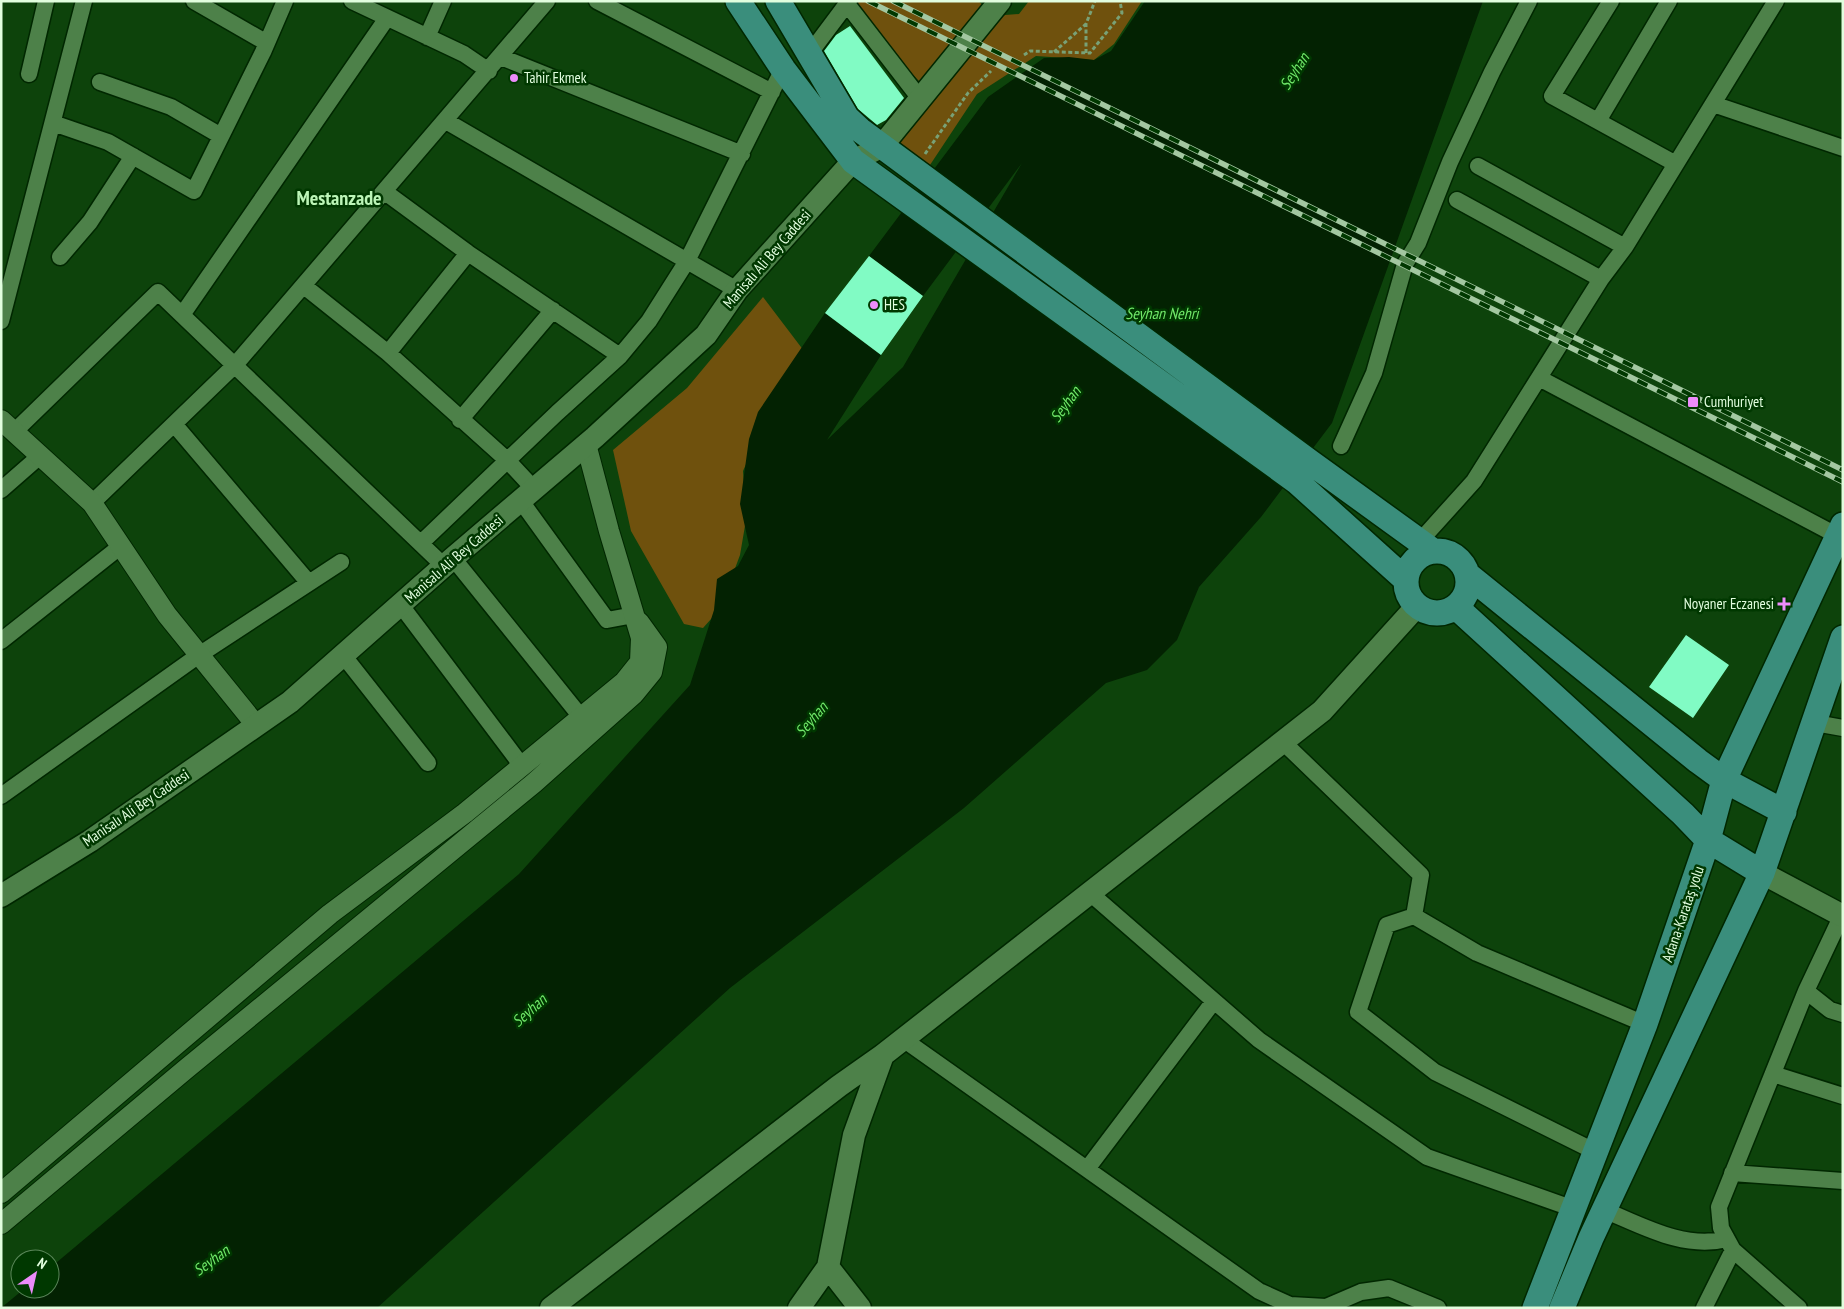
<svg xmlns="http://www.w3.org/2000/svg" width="1844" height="1309" font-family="'PT Sans Narrow',sans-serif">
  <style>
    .green { fill: #6f510d }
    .water { fill: #032202 }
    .building { fill: #81fbc4 }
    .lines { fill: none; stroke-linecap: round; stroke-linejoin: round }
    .minor-casing { stroke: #002700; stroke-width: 19 }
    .tertiary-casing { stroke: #002700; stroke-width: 22 }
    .secondary-casing { stroke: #002700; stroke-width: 25 }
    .primary-casing { stroke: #002700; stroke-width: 28 }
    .path { stroke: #79a176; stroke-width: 3; stroke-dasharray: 4 2.5; stroke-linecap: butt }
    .minor { stroke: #4d8149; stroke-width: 16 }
    .tertiary { stroke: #4d8149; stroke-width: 20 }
    .secondary { stroke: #4d8149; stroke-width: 22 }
    .primary { stroke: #3a8e7c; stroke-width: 25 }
    .rail-casing { stroke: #a3c7a1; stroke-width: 5.5 }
    .rail { stroke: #003800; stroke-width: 4; stroke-dasharray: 11; stroke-linecap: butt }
    .poi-dot { fill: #ec8cfa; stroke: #003800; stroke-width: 2 }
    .labels { text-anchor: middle; stroke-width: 5; stroke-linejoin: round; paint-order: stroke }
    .poi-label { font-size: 15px; fill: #e2fedf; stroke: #003800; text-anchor: start }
    .street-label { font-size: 15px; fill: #e2fedf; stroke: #003800 }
    .water-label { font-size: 16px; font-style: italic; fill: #6fe768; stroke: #003800 }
    .district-label { font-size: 20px; font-weight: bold; fill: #bcf5b7; stroke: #003800 }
  </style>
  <rect width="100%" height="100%" fill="#0d430b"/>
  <!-- green -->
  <path class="green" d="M854,1h124l11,9 -69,72 -72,-72z
    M1029,1h113l-28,43 -20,16 -58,-4 -59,38 -49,74 -29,-25 82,-111 24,-17 14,-1z
    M763,297l41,54 -32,55 -29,65 3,49 -6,35 -20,54 -17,19 -19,-4 -53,-93 -18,-81 74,-62z"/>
  <!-- water -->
  <path class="water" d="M1145,1h338l-151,422 -71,94 -62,70 -22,53 -30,30 -41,13 -142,125 -234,180 -353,320h-376l23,-19h26v-21l469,-394 171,-189 24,-75 3,-31 21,-13 11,-21 -9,-41 9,-65 9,-27 67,-99 56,42 -54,85 76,-73 119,-204 -99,133 -54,-40 119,-159 56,-39 25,-1 25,3 17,-9z"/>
  <!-- building -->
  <path class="building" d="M850,26l54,72 -18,22 -9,5 -19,-16 -34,-58 12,-16z
    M869,256l54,40 -42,59 -56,-42z
    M1686,635l43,30 -36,53 -44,-31z"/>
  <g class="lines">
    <!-- minor casing -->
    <g class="minor-casing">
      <path id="minor" d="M194,1l73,42
        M352,1l112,53 25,17
        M597,1l175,91
        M1611,1l-59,95 124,68
        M847,4l74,96
        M427,37l16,-36
        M810,53l39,-52
        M501,57l241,97
        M29,74l17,-73
        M100,82l71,25 50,29
        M1713,104l130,44
        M446,121l291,169
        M1598,121l71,-120
        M53,123l55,19 86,49 69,-139 22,-51
        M1478,166l147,81
        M385,192l83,61 152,103
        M1457,200l144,79
        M60,257l30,-35 43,-66
        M304,286l84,67 119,107 27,29
        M182,315l205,-297
        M1,321l83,-320
        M388,353l80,-100
        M1539,378l299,158
        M460,420l93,-110
        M174,424l135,159
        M15,431l143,-139 286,274
        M1341,446l33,-73 31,-109 13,-21 32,-81 42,-90 37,-71
        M1,490l40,-35
        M521,501l86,119 27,-5
        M92,503l143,-138 312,-364
        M1420,541l54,-60 127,-202 24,-32 151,-246
        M421,543l136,-130 63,-57 29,-35 38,-60 96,-192
        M453,558l128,159
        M400,604l122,162
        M1,641l120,-95
        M343,655l85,108
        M1815,723l28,5
        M1283,742l138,133 -7,41 63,37 168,71
        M1,796l198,-141 142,-93
        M1090,893l169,147 168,117 147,52
        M1414,916l-27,9 -29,87 77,60 161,80
        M1806,991l24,19 13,4
        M903,1039l356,252 31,14 36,2 35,-15 28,-4 49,20
        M1773,1074l70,22
        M1087,1169l127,-168
        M1732,1173l111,8
        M1604,1210c39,16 80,40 123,29
        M1704,1308l29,-58
        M1799,1308l-66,-58 -12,-22 -2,-21 87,-216 36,-76"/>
    </g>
    <!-- tertiary casing -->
    <g class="tertiary-casing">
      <path id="tertiary" d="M1,420l91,83 75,112 89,110
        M1,1193l329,-279 135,-101 159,-131 16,-20 1,-24 -32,-107 -23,-87
        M1,1224l185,-155 348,-286 100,-89 18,-22 5,-25 -18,-25"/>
    </g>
    <!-- secondary casing -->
    <g class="secondary-casing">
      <path id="secondary" d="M1762,873l81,43
        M1,896l89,-55 200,-139 163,-144 142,-121 111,-102 31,-45 116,-129 28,-14 119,-146
        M828,1267l32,41
        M551,1308l288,-222 44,-31
        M799,1308l29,-41 26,-132 29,-80 439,-344 95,-105"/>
    </g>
    <!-- primary casing -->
    <g class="primary-casing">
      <path id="primary" d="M738,1l45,68 70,92 443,320 109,98
        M778,1l69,117 13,12 450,332 123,89
        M1406 582a31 31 0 1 1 62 0a31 31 0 1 1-62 0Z
        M1468,575l230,186 26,19 60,32
        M1456,607l227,207 25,26 54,33
        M1535,1308l110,-284 63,-184 16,-60 119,-255
        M1562,1308l29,-70 171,-365 81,-235"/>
    </g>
    <!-- path -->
    <path class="path" d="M1054,52l32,-28
      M1086,53v-29l9,-23
      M1024,55l6,-4 60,2 32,-40 -2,-12
      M925,154l43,-61 23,-22"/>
    <!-- minor -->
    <use href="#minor" class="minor"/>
    <!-- tertiary -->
    <use href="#tertiary" class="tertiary"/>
    <!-- secondary -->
    <use href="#secondary" class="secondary"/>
    <!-- primary -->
    <use href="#primary" class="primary"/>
    <!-- rail casing -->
    <g class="rail-casing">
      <path id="rail" d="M868,1l975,481
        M893,1l950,469"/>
    </g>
    <!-- rail -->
    <use href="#rail" class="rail"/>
  </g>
  <!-- markers -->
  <g class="poi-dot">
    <circle cx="514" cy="78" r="5"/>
    <circle cx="874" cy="305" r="5"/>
    <rect x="1687" y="396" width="12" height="12" rx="2.5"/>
    <path d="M1781.5 596.5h5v5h5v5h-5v5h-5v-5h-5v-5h5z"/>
  </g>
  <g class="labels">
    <!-- poi labels -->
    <g class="poi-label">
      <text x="524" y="83">Tahir Ekmek</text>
      <text x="884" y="310">HES</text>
      <text x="1704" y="407">Cumhuriyet</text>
      <text x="1774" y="609" text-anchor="end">Noyaner Eczanesi</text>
    </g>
    <!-- street labels -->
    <g class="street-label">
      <text transform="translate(767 259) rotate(-49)" y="5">Manisalı Ali Bey Caddesi</text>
      <text transform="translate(454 559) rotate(-41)" y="5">Manisalı Ali Bey Caddesi</text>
      <text transform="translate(136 808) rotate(-34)" y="5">Manisalı Ali Bey Caddesi</text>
      <text transform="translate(1683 914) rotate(-71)" y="5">Adana-Karataş yolu</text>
    </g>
    <!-- water labels -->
    <g class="water-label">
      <text transform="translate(1294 71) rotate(-57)" y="6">Seyhan</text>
      <text x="1162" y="319">Seyhan Nehri</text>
      <text transform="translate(1065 404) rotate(-54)" y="6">Seyhan</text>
      <text transform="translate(811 719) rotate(-49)" y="6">Seyhan</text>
      <text transform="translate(529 1010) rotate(-42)" y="6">Seyhan</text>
      <text transform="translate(211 1260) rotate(-36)" y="6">Seyhan</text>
    </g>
    <!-- district labels -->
    <g class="district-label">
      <text x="339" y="205">Mestanzade</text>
    </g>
  </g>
  <!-- border -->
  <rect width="1844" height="1309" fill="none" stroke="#e2fedf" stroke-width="5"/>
  <!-- north arrow -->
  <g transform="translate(35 1274) rotate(34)"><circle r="24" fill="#003800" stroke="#5a8759"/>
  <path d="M0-4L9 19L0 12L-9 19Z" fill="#ec8cfa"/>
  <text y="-8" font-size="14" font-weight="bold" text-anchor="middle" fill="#e2fedf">N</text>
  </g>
</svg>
